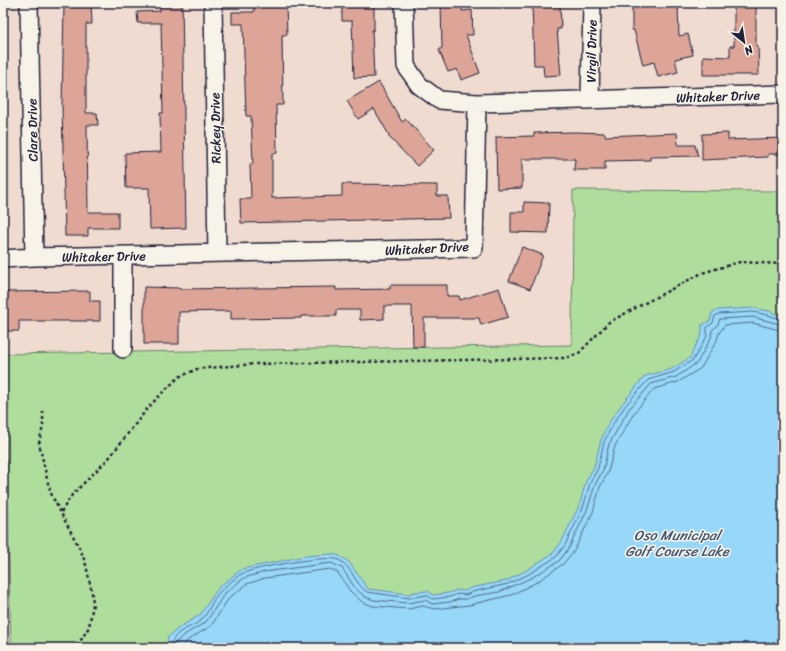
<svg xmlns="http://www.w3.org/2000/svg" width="786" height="651" font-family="Sriracha,sans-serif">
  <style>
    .green { fill: #afdd9c; stroke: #68806c }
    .water { fill: #97d7f8; stroke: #688fac }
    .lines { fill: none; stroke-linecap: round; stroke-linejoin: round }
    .shore { stroke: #516a87; stroke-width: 1 }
    .building { fill: #dda498; stroke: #22223b }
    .street-casing { stroke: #22223b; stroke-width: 20 }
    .path { stroke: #22223b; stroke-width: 2.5; stroke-dasharray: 3 3; stroke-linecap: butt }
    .street { stroke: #f7f3e8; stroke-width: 17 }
    .labels { text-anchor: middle; stroke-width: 3; stroke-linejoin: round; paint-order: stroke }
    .street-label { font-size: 13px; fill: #22223b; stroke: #f7f3e8 }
    .water-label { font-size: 14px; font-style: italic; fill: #455874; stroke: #f7f3e8 }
  </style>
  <rect width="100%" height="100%" fill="#efdbd0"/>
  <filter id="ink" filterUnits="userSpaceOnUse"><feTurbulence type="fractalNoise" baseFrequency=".025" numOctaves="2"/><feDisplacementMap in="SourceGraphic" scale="8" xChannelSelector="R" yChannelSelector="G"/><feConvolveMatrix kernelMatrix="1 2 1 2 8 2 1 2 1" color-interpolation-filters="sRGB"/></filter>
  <g filter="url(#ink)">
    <!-- green -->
    <path class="green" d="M573,190l210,1v457h-772l-7,-294 568,-9z"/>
    <!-- water -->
    <path class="water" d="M753,308l16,3 14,6v331h-617l2,-11 12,-10 20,-12 19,-28 23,-18 63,-13 27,-2 8,2 9,6 19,27 41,5 5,-2 14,-1 5,4 15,-2 9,-3 9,1 4,-3 36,-7 21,-11 26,-17 8,-10 18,-37 7,-25 8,-14 7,-27 8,-18 13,-18 23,-28 27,-7 19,-12c3,-13 13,-19 11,-32l8,-4 2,-8 6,-3z"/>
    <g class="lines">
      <!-- shore -->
      <path class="shore" d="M170,648c4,-21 23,-18 34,-31 5,-6 7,-13 11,-19 4,-7 19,-19 26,-24 11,-6 88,-20 98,-14 13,7 16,24 28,32l42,6 18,-3 5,4 17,-2 9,-3 8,1 6,-3 36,-8 21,-10 27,-17 9,-12 18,-37 7,-25 8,-15 6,-26 9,-18 12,-18 23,-26 26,-8 19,-12 14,-24v-9l6,-4 2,-7 4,-2 34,-2 15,3 15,5
        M175,648l1,-6 8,-7 22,-13 19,-29 19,-15 20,-6 67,-9 11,5 13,20 10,9 9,3 34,3 17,-3 7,4 18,-2 9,-3h8l7,-3 25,-4 32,-14 28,-17 10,-13 18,-38 8,-25 8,-15 6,-26 20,-35 22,-25 25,-7 21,-14 14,-25 1,-8 5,-4 3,-7 33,-2 30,8
        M181,648l7,-8 23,-14 18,-28 18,-14 18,-6 65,-9 8,4 12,18 12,11 11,4 35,3 15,-3 11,3 35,-4 42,-10 24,-12 28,-19 11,-13 19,-39 7,-25 8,-15 7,-26 19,-33 20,-24 24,-7 23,-14 16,-28 2,-7 6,-8 28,-2 30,8"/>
    </g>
    <!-- building -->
    <path class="building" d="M64,3h27l1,21h-6v89h11l1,12h-11l1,87h30v16h-30v8h-23l-3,-130z
      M160,3h22l4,225 -36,1 -1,-41h-23l-1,-35 36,-1 -1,-39h3l-2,-90h-23l-1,-11 23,-1z
      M254,3h32l1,32h-5l1,70h-7l1,48 -5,1v44l70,-2v-12l95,1v11h11l1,22 -208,5 -1,-24h11l-1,-35h3l-2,-48h-5l-3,-92h-11v-12h22z
      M342,3h32v27h-2l2,47 -20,1 -2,-57h-10z
      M441,3h21v8l10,-1 1,25h-7l14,38 -19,7 -4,-11 -9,3 -9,-22 3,-2z
      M532,3h28l1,26h-4l4,46 -17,1 -1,-11h-9z
      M632,3h34l1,2h11l1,31 9,-2 5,21 -18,4 3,13 -20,5 -4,-15 -11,3 -9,-35h-2z
      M734,3h22v43h2l1,29h-56v-19l27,1v-11h4z
      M379,82l23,40 4,-3 28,31 -17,16 -29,-30 1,-1 -15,-26 -16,10 -11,-18z
      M575,132l30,1v3l72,-3 1,12h17l3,11 -48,1v3l-45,1v9h-31l1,-11h-53v29l-25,1 -1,-52 38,-1v-3z
      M728,133v7l55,-2v16h-15v3l-66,3v-26z
      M524,202l25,1 -1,30 -37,-1v-20h13z
      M522,247l21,8 -13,34 -21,-8z
      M390,285h57v11h12l1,4 39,-12 9,29 -27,8 -2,-7h-55v29h-11l-1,-41h-28v13l-24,1v-10h-24v6h-35v2l-70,1v-8l-52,1v32h-35v-57l35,1v1l157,-2v3l54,-1z
      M90,291v10h10v20h-81v10h-16v-39z"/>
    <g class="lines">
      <!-- street casing -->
      <g class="street-casing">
        <path id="street" d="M29,3l5,254
          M213,3l4,250
          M404,3l2,63 13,19 20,15 38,3 306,-9
          M590,100l2,-97
          M3,259l31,-2 440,-9 3,-145
          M123,349v-93"/>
      </g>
      <!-- path -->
      <path class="path" d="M43,411v15l-4,17 9,40 4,13 29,55 5,14 6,28 1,11 -4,23 -13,21
        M61,512l11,-17 37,-37 38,-49 14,-15 18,-17 18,-8 59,-5 310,-6 13,-5 30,-31 93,-49 38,-11 43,2"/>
      <!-- street -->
      <use href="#street" class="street"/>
    </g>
  </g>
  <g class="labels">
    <!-- street labels -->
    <g class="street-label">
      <text transform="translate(591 51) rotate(-89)" y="5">Virgil Drive</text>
      <text transform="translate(718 96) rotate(-2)" y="5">Whitaker Drive</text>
      <text transform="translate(215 128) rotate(-91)" y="5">Rickey Drive</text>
      <text transform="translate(32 130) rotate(-91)" y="5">Clare Drive</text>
      <text transform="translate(427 248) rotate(-3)" y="5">Whitaker Drive</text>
      <text transform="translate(104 256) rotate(-1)" y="5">Whitaker Drive</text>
    </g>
    <!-- water labels -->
    <g class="water-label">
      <text x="677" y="540">Oso Municipal<tspan x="677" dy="16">Golf Course Lake</tspan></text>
    </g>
  </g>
  <!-- margin -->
  <rect width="786" height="651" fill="none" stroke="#f7f3e8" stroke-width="16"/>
  <rect x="8" y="8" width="770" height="635" fill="none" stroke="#22223b" stroke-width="1.5" filter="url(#ink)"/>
  <!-- north arrow -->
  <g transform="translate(744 42) rotate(150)" stroke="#f7f3e8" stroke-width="3" paint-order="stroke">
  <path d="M0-3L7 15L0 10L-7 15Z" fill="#22223b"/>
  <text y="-6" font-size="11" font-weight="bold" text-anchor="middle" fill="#22223b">N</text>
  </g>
</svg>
